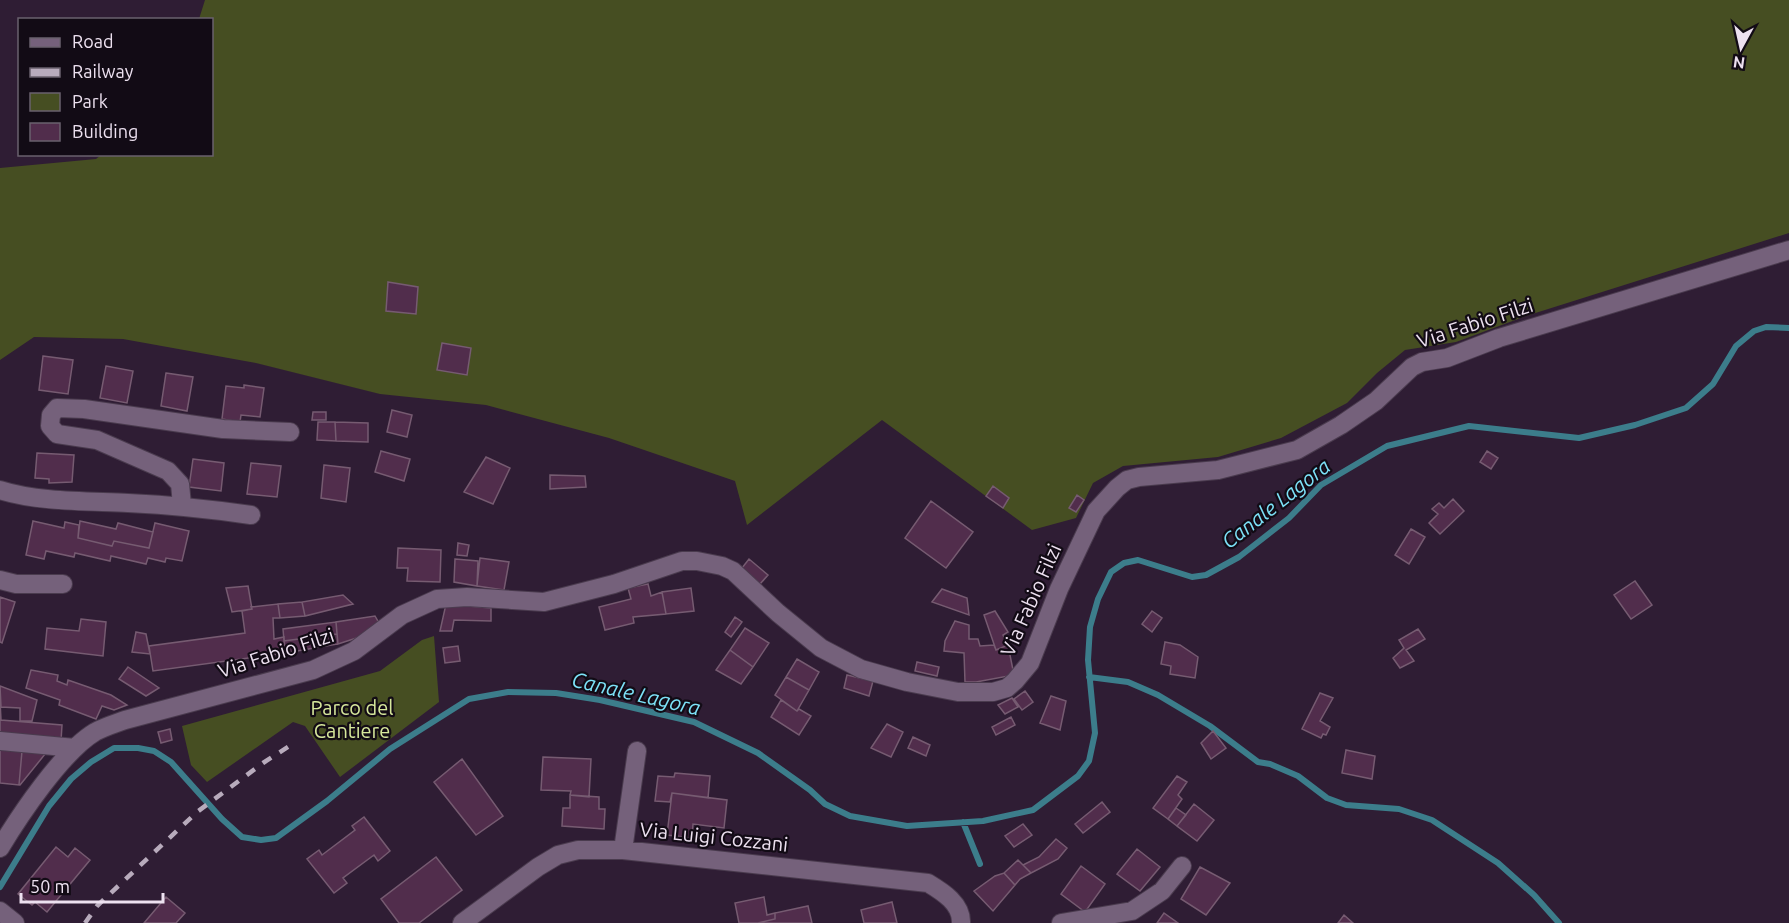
<svg xmlns="http://www.w3.org/2000/svg" width="1789" height="923" font-family="Ubuntu,sans-serif">
  <style>
    .green { fill: #464e22 }
    .lines { fill: none; stroke-linecap: round; stroke-linejoin: round }
    .stream { stroke: #3c7d8b; stroke-width: 6 }
    .building { fill: #512d4c; stroke: #765b71; stroke-width: 1.5 }
    .minor-casing { stroke: #4a3b4e; stroke-width: 20 }
    .minor { stroke: #75617b; stroke-width: 18 }
    .rail { stroke: #b8abbc; stroke-width: 4.5; stroke-dasharray: 10 10; stroke-linecap: butt }
    .labels { text-anchor: middle; stroke-width: 4.5; stroke-linejoin: round; paint-order: stroke }
    .street-label { font-size: 20px; fill: #ede1f0; stroke: #120b15 }
    .park-label { font-size: 20px; fill: #d7e89c; stroke: #120b15 }
    .water-label { font-size: 21px; font-style: italic; fill: #7de2f8; stroke: #120b15 }
  </style>
  <rect width="100%" height="100%" fill="#2f1d34"/>
  <!-- green -->
  <path class="green" d="M205,0h1584v233l-263,83 -70,26 -51,8 -28,23 -30,30 -66,35 -63,19 -95,9 -30,17 -17,35 -44,12 -150,-110 -135,105 -12,-44 -126,-43 -123,-33 -106,-11 -124,-31 -133,-24 -89,-2 -34,23v-192l96,-9 5,-4 111,-1v-134l-13,-1z
    M434,636l5,66 -99,75 -35,-51 -12,-4 -86,60 -16,-17 -9,-39 198,-55 42,-31z"/>
  <g class="lines">
    <!-- stream -->
    <path class="stream" d="M1089,677l39,5 30,13 52,31 48,36 12,2 28,12 29,22 19,7 53,4 33,11 66,43 36,32 25,28
      M963,822l17,42
      M0,887l49,-81 22,-27 20,-17 23,-14h24l16,3 17,11 51,57 20,18 19,3 15,-2 51,-37 63,-52 79,-50 39,-7 48,1 44,7 94,22 64,31 52,37 15,14 25,12 57,10 76,-5 50,-11 45,-34 11,-15 6,-28 -7,-73 2,-33 8,-28 13,-27 13,-9 14,-3 54,17 14,-2 33,-18 50,-39 32,-33 66,-39 82,-20 110,12 56,-13 51,-17 27,-24 23,-38 18,-15 12,-4 23,1"/>
  </g>
  <!-- building -->
  <path class="building" d="M388,282l30,5 -2,27 -30,-3z
    M442,343l29,5 -4,27 -30,-5z
    M43,356l30,4 -5,34 -29,-4z
    M106,366l27,5 -6,32 -27,-5z
    M166,373l27,4 -6,34 -26,-5z
    M244,385l20,3 -4,29 -19,-2 -1,7 -18,-3 4,-33 18,2z
    M392,410l20,5 -5,22 -20,-5z
    M313,412h13v8h-14z
    M318,422h17l1,19 -19,-1z
    M335,422l33,1v19l-32,-1z
    M381,451l29,8 -6,22 -29,-9z
    M1487,451l11,7 -7,11 -11,-7z
    M37,453l37,2 -2,27 -23,1v-4l-14,-1z
    M486,457l24,11 -17,36 -29,-12z
    M193,459l31,4 -3,28 -32,-4z
    M251,463l30,3 -4,31 -30,-3z
    M324,465l26,3 -4,34 -25,-4z
    M550,475l35,1 1,11 -36,2z
    M993,486l16,12 -6,10 -17,-12z
    M1077,495l7,5 -8,12 -7,-4z
    M1453,499l11,12 -24,23 -11,-11 9,-9 -6,-5 7,-6 5,5z
    M931,501l42,31 -27,36 -41,-30z
    M33,521l31,7 1,-6 14,3 -1,13 34,8 2,-5 35,7 6,-25 34,8 -7,30 -16,-3 -1,4 -17,-4 -2,6 -35,-8 -1,5 -35,-8 -1,4 -28,-6 -2,8 -18,-4z
    M80,521l36,8 2,-6 35,9 -4,16 -35,-7 -2,5 -34,-8z
    M1411,529l14,8 -16,27 -14,-9z
    M458,543l11,2 -2,11 -10,-1z
    M398,548l43,2 -1,32 -33,-1 1,-13h-11z
    M480,558l29,4 -5,28 -27,-4z
    M455,559l23,2 -1,25 -23,-4z
    M749,559l19,16 -8,9 -18,-16z
    M1635,581l17,24 -21,14 -17,-24z
    M648,584l3,12 11,-4 4,22 -33,3 1,6 -29,7 -6,-23 32,-8 -3,-11z
    M248,586l4,23 -20,3 -6,-24z
    M691,588l3,23 -28,3 -4,-22z
    M942,589l25,9 2,17 -37,-13z
    M343,595l10,9 -48,12 -3,-14z
    M0,597l15,5 -13,41 -2,-1z
    M302,602l3,14 -25,2 -2,-14z
    M278,604l2,14h-7l1,21 10,-2 1,16 -132,18 -4,-25 96,-13 -3,-22 10,-2 -1,-2z
    M446,604l45,4v13l-37,-1 -2,11h-12z
    M995,611l13,21 -5,3 5,10 -12,5 -12,-35z
    M1152,611l10,7 -10,14 -10,-8z
    M375,616l4,7 -10,11 -31,10 -2,-22z
    M735,617l7,5 -11,15 -6,-5z
    M81,619l25,3 -3,34 -58,-7 2,-21 32,3z
    M955,621l14,4v14h9l2,7 14,-1 2,5 12,-5 6,30 -38,7h-11l-1,-29 -20,-2 1,-10z
    M336,622l1,12 -53,7 -1,-12z
    M745,628l24,15 -16,24 -23,-17z
    M1418,629l7,10 -19,11 8,11 -14,7 -7,-10 11,-10 -5,-8z
    M136,632l10,2 4,20 -18,-2z
    M337,634l1,10 -53,9 -1,-12z
    M1165,642l15,3 18,12 -3,21 -25,-4 1,-8 -10,-2z
    M458,646l2,15 -15,2 -2,-15z
    M730,650l23,17 -12,17 -25,-14z
    M797,659l22,13 -10,18 -23,-13z
    M917,662l22,5 -2,9 -22,-5z
    M128,667l31,21 -13,8 -27,-17z
    M31,670l27,5 -1,6 10,4 1,-5 43,15 16,10 -13,5 -12,-4 -6,13 -37,-14 1,-5 -34,-12z
    M847,675l26,6 -4,15 -25,-8z
    M786,677l23,13 -12,21 -22,-16z
    M0,686l37,14 -5,21h-12v-13l-19,-1z
    M1025,691l8,11 -11,8 -8,-11z
    M1320,693l13,5 -13,23 10,6 -4,8 -3,-1 -2,4 -19,-9z
    M1051,696l15,5 -6,29 -20,-7z
    M1012,698l6,9 -13,7 -7,-9z
    M0,700l1,20 61,5 -1,16 -61,-5z
    M781,700l16,11 2,-2 12,7 -12,19 -28,-18z
    M1011,717l4,8 -19,10 -4,-8z
    M887,724l16,8 -12,25 -20,-9z
    M170,729l2,11 -11,3 -3,-11z
    M1213,731l13,17 -15,11 -10,-16z
    M913,737l17,8 -4,11 -18,-8z
    M0,750l22,1 -3,34 -19,-2z
    M1346,750l29,6 -3,23 -30,-6z
    M22,751l24,2 -26,32h-1z
    M543,757l48,2 -2,38 -19,-2 1,-4 -30,-1z
    M462,759l41,57 -27,19 -42,-53z
    M675,773l35,3 -2,22 -36,-5 -2,9 -15,-1 3,-25 16,1z
    M1177,776l10,6 -9,13 4,4 -14,20 -15,-11z
    M672,793l55,7 -3,28 -31,-4 -1,14 -25,-3z
    M570,795l29,2v12h6l-1,20 -42,-3 1,-18h7z
    M1102,802l8,10 -27,21 -8,-9z
    M1194,804l20,16 -17,21 -20,-15z
    M1176,808l10,7 -9,11 -9,-7z
    M364,817l26,34 -12,10 -4,-6 -31,23 4,5 -13,10 -27,-34 12,-9 3,5 33,-25 -3,-4z
    M1023,824l9,11 -18,12 -9,-11z
    M1056,839l11,9 -9,11 -27,14 -8,-8 16,-8z
    M56,847l12,10 7,-9 15,12 -43,52 -12,-10 -3,3 -14,-11z
    M1137,849l23,18 -20,24 -23,-17z
    M436,857l26,33 -43,33h-20l-18,-24z
    M1018,860l13,13 -11,6 -5,6 -11,-12z
    M1081,866l24,18 -20,28 -24,-18z
    M1200,867l30,16 -24,32 -25,-16z
    M1004,873l11,12 -22,26 -19,-20 21,-15z
    M166,897l19,16 -9,10h-32z
    M764,897l3,18 8,-2v6l-17,4h-19l-4,-20z
    M892,902l5,21h-33l-3,-13z
    M808,906l4,17h-54l17,-4v-6z
    M1164,913l14,10h-21z
    M1344,915l9,8h-15z"/>
  <g class="lines">
    <!-- minor casing -->
    <g class="minor-casing">
      <path id="minor" d="M0,490c37,12 89,11 128,13 42,2 82,6 123,12
        M182,505l-2,-21 -12,-13 -71,-31 -40,-6 -7,-8 1,-11 6,-7 27,1 139,20 67,3
        M0,580l16,4h47
        M0,741l75,7
        M0,848c20,-33 62,-96 95,-116 9,-5 19,-8 30,-12l188,-50 41,-19 48,-36 35,-16 30,-2 77,5 70,-18 68,-23h15l25,5 11,5 45,42 43,35 40,21 46,13 51,10h35l14,-4 8,-7 15,-18 29,-74 37,-78 21,-23 10,-8 12,-3 79,-7 79,-20 44,-25 35,-24 36,-34 10,-5 25,-4 52,-20 290,-88
        M623,850l14,-99
        M0,911l15,12
        M462,923l76,-56 20,-12 20,-5h45l305,33c15,9 34,21 33,40
        M1061,923l71,-12 30,-20 20,-25"/>
    </g>
    <!-- minor -->
    <use href="#minor" class="minor"/>
    <!-- rail -->
    <path class="rail" d="M85,923l12,-17 100,-94 66,-49 31,-20"/>
  </g>
  <g class="labels">
    <!-- street labels -->
    <g class="street-label">
      <text transform="translate(1475 323) rotate(-18)" y="7">Via Fabio Filzi</text>
      <text transform="translate(1031 600) rotate(-66)" y="7">Via Fabio Filzi</text>
      <text transform="translate(276 653) rotate(-18)" y="7">Via Fabio Filzi</text>
      <text transform="translate(714 837) rotate(6)" y="7">Via Luigi Cozzani</text>
    </g>
    <!-- park labels -->
    <g class="park-label">
      <text x="352" y="715">Parco del<tspan x="352" dy="23">Cantiere</tspan></text>
    </g>
    <!-- water labels -->
    <g class="water-label">
      <text transform="translate(1276 504) rotate(-38)" y="7">Canale Lagora</text>
      <text transform="translate(636 694) rotate(13)" y="7">Canale Lagora</text>
    </g>
  </g>
  <!-- legend -->
  <rect x="18" y="18" width="195" height="138" fill="#120b15" stroke="#6a616d" stroke-width="1.5"/>
  <rect x="30" y="38" width="30" height="9" fill="#75617b" stroke="#6a616d" stroke-width="1.5"/>
  <text x="72" y="48" font-size="18" fill="#ede1f0">Road</text>
  <rect x="30" y="68" width="30" height="9" fill="#b8abbc" stroke="#6a616d" stroke-width="1.5"/>
  <text x="72" y="78" font-size="18" fill="#ede1f0">Railway</text>
  <rect x="30" y="93" width="30" height="18" fill="#464e22" stroke="#6a616d" stroke-width="1.5"/>
  <text x="72" y="108" font-size="18" fill="#ede1f0">Park</text>
  <rect x="30" y="123" width="30" height="18" fill="#512d4c" stroke="#6a616d" stroke-width="1.5"/>
  <text x="72" y="138" font-size="18" fill="#ede1f0">Building</text>
  <!-- north arrow -->
  <g transform="translate(1741 48) rotate(188)" stroke="#120b15" stroke-width="4.5" paint-order="stroke">
  <path d="M0-4.5L10 22L0 15L-10 22Z" fill="#ede1f0"/>
  <text y="-9" font-size="16" font-weight="bold" text-anchor="middle" fill="#ede1f0">N</text>
  </g>
  <!-- scale -->
  <path d="M21 893v9h142v-9" fill="none" stroke="#ede1f0" stroke-width="3"/>
  <text x="30" y="893" font-size="18" fill="#ede1f0" stroke="#120b15" stroke-width="4.5" paint-order="stroke">50 m</text>
</svg>
